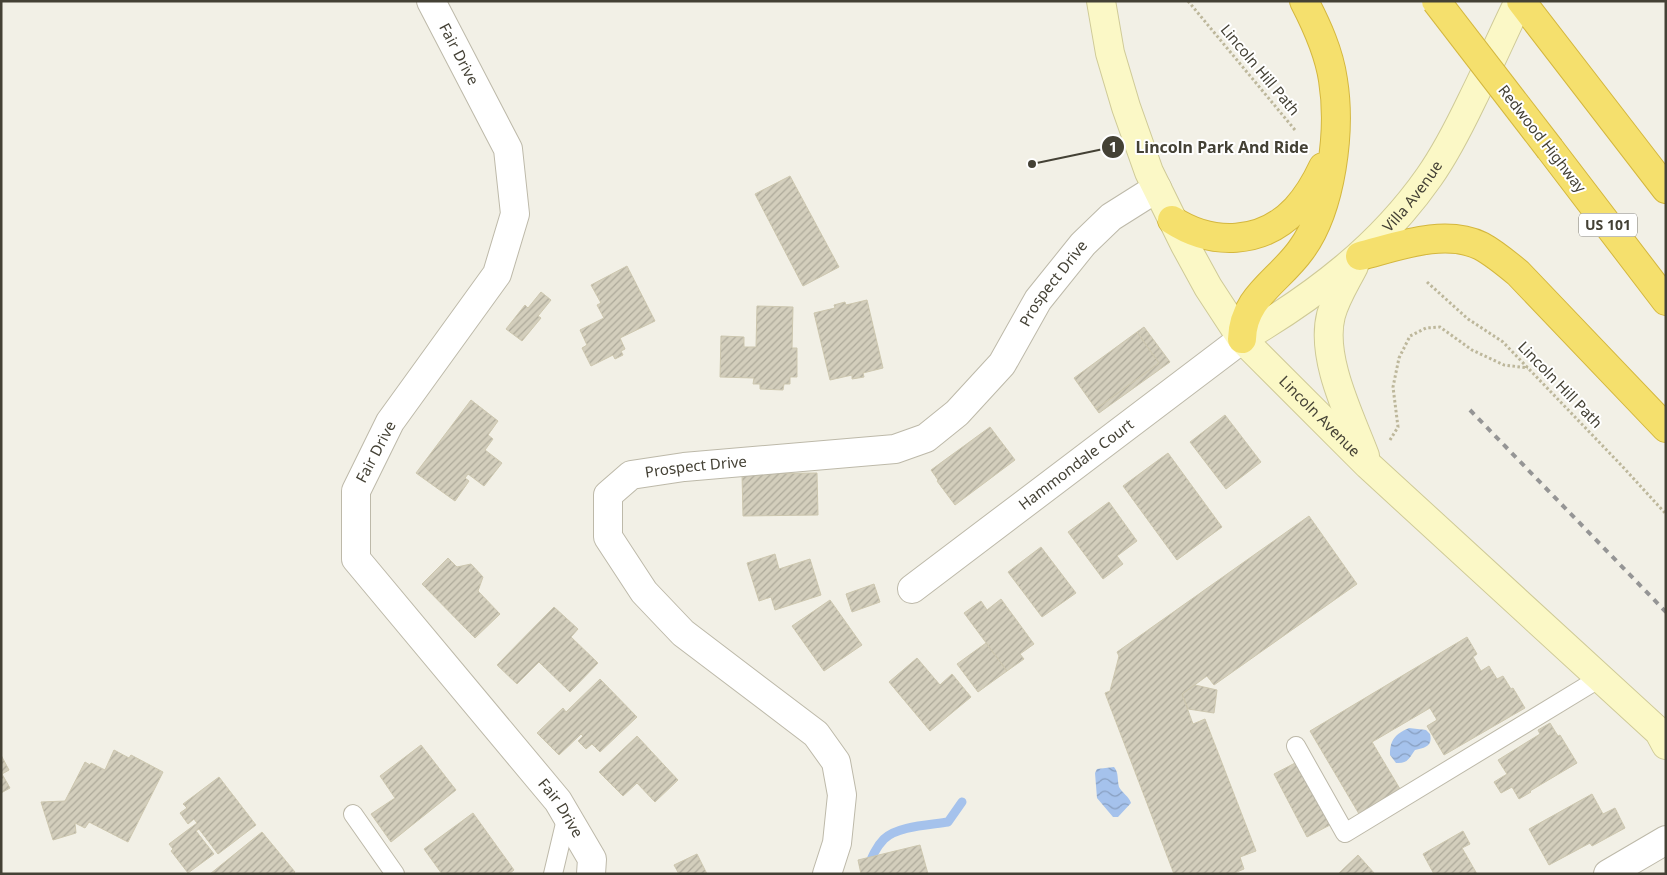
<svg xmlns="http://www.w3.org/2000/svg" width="1667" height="875" font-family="'Noto Sans',sans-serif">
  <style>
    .water { fill: url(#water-waves) }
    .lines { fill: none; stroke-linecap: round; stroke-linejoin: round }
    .stream { stroke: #a5c2ec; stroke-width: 9 }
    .building { fill: url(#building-hatch); stroke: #cdc7af }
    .service-casing { stroke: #bdb9a9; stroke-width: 20 }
    .minor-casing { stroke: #bdb9a9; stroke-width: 30 }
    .secondary-casing { stroke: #cfca97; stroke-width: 30 }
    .motorway-casing { stroke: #d4b73e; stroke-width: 30 }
    .path { stroke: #bdb79b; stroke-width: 3; stroke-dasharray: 2.5 2.5; stroke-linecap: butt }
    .service { stroke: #fff; stroke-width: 18 }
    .minor { stroke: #fff; stroke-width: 28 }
    .secondary { stroke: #fbf8c6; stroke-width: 28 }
    .motorway { stroke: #f5e06d; stroke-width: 28 }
    .rail { stroke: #959595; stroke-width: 4; stroke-dasharray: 6 6; stroke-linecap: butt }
    .motorway-bridge-casing { stroke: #d4b73e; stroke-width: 30; stroke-linecap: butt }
    .motorway-bridge { stroke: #f5e06d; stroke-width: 28 }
    .labels { text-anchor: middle; stroke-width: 4; stroke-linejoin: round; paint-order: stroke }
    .shield { fill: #fff; stroke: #7c7a72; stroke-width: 1 }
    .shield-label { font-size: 14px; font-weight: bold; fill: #444135 }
    .street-label { font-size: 15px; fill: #444135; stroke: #fff }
    .leader { fill: none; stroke: #444135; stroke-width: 2 }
    .callout-dot { fill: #444135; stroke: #fff; stroke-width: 2 }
    .mark-label { font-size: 15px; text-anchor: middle; font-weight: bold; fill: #fff }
    .callout-label { font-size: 16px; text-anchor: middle; font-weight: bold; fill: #444135; stroke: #fff; stroke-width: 4; stroke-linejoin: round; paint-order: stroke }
  </style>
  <defs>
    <pattern id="water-waves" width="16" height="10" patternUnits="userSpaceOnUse" patternTransform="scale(1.25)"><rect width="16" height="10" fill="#a5c2ec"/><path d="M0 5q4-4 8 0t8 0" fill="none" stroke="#889fc0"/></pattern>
    <pattern id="building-hatch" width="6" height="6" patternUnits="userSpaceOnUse" patternTransform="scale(1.25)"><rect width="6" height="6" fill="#d3cebc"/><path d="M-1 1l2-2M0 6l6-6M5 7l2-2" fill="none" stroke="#ada99a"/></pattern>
  </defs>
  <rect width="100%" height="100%" fill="#f2f0e6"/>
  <!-- water -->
  <path class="water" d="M1409,728l17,2 4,4c3,12 -5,14 -15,16 -6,8 -7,14 -19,13l-6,-8c0,-15 5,-21 19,-27z
    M1114,767c5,6 3,12 5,20 3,6 10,9 12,16l-13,14h-5l-16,-19 -2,-25 2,-4z"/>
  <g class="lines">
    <!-- stream -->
    <path class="stream" d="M868,867c4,-10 8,-20 16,-28 13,-13 46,-14 64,-17l14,-20"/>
  </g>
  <!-- building -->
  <path class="building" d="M790,176l49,91 -36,19 -48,-92z
    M627,266l28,55 -35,17 5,11 -4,2 2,4 -8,4 -2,-4 -22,11 -9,-18 5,-3 -7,-15 24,-12 -7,-13 4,-2 -10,-18z
    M541,292l10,8 -13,16 3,2 -19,23 -16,-12 19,-24 3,3z
    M867,300l16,68 -20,5 1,4 -12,2v-4l-22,5 -16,-67 21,-5 -1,-3 11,-3 1,3z
    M757,306l36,1 -1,41h5v29h-7v7h-6l-1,6 -23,-1v-5h-7l1,-6 -34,-1 1,-41 23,1v10h12z
    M1144,327l26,35 -71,51 -3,-4 63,-46 -22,-31z
    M1137,332l22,31 -63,46 -22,-31z
    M471,400l27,21 -10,14 5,4 -8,11 17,13 -18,23 -16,-12 -3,4 4,3 -14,20 -39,-28z
    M1225,415l36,47 -35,27 -36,-47z
    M990,427l25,33 -60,45 -18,-24 1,-1 -7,-10z
    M1168,453l54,74 -45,33 -54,-74z
    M817,473l1,42 -75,1 -1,-42z
    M1109,502l28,39 -20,15 6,8 -20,15 -35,-47z
    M1309,516l48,68 -143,101 -7,-9 -25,18 11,30 12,-5 51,132 -16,6 4,12 -12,5h-58l-69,-181 5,-2 9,-35 -2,-4z
    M1041,547l35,46 -34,24 -34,-45z
    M775,554l4,15 31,-10 11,36 -46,15 -4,-13 -12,4 -12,-38z
    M448,558l9,9 14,-3 12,13 -5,14 22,23 -25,24 -53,-54z
    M874,584l6,18 -28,10 -6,-18z
    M1001,599l33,45 -14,10 4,5 -17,12 -43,-58 17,-12 6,9z
    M830,600l32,45 -38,26 -32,-45z
    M554,607l24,22 -7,8 27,26 -28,29 -31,-30 -22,22 -20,-19z
    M1467,637l10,17 -4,3 8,14 8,-5 8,13 6,-3 8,13 2,-1 12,20 -81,47 -17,-29 10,-6 -7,-12 -58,34 28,47 -9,5 3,6 -32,19 -52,-88z
    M986,643l21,28 -29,21 -21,-28z
    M917,658l23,27 12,-11 19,23 -41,34 -41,-49z
    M600,679l37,38 -37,35 -8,-8 -6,5 -8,-8 5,-5 -2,-2 -22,21 -22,-22 26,-25 3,4z
    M1195,685l22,5 -3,23 -26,-4 -6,-15z
    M1550,723l8,13 2,-1 17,28 -47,28 1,1 -12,7 -7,-12 -11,6 -7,-11 13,-8 -9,-14 42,-26 -2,-4z
    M637,736l41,44 -23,22 -18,-19 -14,13 -24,-24z
    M421,745l35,45 -65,52 -20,-28 24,-16 -15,-22z
    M114,750l15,8 2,-3 32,17 -35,70 -39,-20 -4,6 -10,-5 1,10 -23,7 -12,-38 24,-1 20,-39 5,3 1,-2 14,7z
    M1,755l8,15 -7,4 8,14 -9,5z
    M1297,762l33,63 -23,12 -33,-63z
    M219,777l37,48 -38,29 -19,-25 -3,2 18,23 -26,19 -17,-22 2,-2 -4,-5 28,-21 -3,-4 -6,5 -8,-11 7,-5 -4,-4z
    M1592,794l11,20 12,-6 10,20 -33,18 -2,-3 -41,22 -20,-36z
    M473,813l41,57 -5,4h-67l-18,-25z
    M1463,831l7,13 -8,4 15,26h-43l-11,-20z
    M262,832l33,40 -2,2h-83z
    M920,845l8,29h-67l-3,-14z
    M697,854l10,20h-28l-5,-9z
    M1358,855l17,19h-37z"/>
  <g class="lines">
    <!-- service casing -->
    <g class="service-casing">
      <path id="service" d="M1296,746l49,87 255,-155
        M353,814l42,60
        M553,874l14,-59"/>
    </g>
    <!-- minor casing -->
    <g class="minor-casing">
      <g id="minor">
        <path id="s1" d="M431,1l77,148 7,65 -18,60 -107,148 -34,69v68l202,242 34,58 -1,15"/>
        <path id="s2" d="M912,589l330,-250"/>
        <path id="s3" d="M827,874l10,-31 5,-48 -6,-33 -20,-28 -133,-101 -39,-41 -36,-55v-42l23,-20 53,-8 211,-18 31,-11 31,-25 45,-49 36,-64 45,-56 28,-27 46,-29"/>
        <path d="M1608,874l58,-34"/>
      </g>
    </g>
    <!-- secondary casing -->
    <g class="secondary-casing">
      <g id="secondary">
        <path id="s4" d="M1101,1l9,52 16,54 23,65 36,73 23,42 34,52 126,126 291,267 7,13"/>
        <path d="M1354,266c-8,16 -18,31 -23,49 -11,43 19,101 34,141"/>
        <path id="s5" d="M1242,339c73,-43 138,-92 187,-162 17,-24 30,-50 43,-77 16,-32 31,-66 47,-99"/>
      </g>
    </g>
    <!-- motorway casing -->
    <g class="motorway-casing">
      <path id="motorway" d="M1521,1l145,188
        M1550,149l116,152
        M1172,220c40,26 90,25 124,-11 11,-12 20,-27 27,-42
        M1360,256c36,-9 84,-28 121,-10 13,7 25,17 37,27l148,155
        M1242,339c1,-42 37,-58 59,-89 31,-42 40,-120 32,-170 -4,-28 -16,-54 -29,-79"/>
    </g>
    <!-- path -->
    <path class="path" d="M1188,1l107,129
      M1427,282l41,37 35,23 119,124 44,48
      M1390,440l8,-13 -5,-40 6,-29 11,-22 16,-8 14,-1 32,23 32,15 24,3"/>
    <!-- service -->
    <use href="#service" class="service"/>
    <!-- minor -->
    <use href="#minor" class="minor"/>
    <!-- secondary -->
    <use href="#secondary" class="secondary"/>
    <!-- motorway -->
    <use href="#motorway" class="motorway"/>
    <!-- rail -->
    <path class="rail" d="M1470,410l196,202"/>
    <!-- motorway-bridge casing -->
    <g class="motorway-bridge-casing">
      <path id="motorway-bridge" d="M1436,1l114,148"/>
    </g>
    <!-- motorway-bridge -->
    <use href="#motorway-bridge" class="motorway-bridge"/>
  </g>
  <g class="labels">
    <!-- shield labels -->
    <rect class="shield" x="1579" y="213.5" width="58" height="23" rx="4"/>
    <g class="shield-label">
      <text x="1608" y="230">US 101</text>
    </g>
    <!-- street labels -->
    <g class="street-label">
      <text dy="5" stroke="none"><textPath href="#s1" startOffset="60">Fair Drive</textPath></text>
      <text transform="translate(1260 70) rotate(50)" y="5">Lincoln Hill Path</text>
      <text transform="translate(1542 139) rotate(52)" y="5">Redwood Highway</text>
      <text dy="5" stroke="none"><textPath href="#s5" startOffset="224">Villa Avenue</textPath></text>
      <text dy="5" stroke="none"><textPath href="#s3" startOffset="1011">Prospect Drive</textPath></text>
      <text transform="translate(1560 385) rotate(46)" y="5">Lincoln Hill Path</text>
      <text dy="5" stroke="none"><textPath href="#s4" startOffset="479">Lincoln Avenue</textPath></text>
      <text transform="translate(376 452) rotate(-62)" y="5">Fair Drive</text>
      <text dy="5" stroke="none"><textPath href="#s2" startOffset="206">Hammondale Court</textPath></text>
      <text dy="5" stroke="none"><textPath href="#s3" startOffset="576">Prospect Drive</textPath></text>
      <text dy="5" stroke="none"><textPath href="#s1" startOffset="945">Fair Drive</textPath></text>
    </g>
  </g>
  <!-- callouts -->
  <path class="leader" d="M1032 164L1113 147"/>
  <g class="callout-dot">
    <circle cx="1032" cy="164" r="5"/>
    <circle cx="1113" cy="147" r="12"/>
  </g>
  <g class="mark-label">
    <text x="1113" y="152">1</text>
  </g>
  <g class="callout-label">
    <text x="1222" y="153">Lincoln Park And Ride</text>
  </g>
  <!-- border -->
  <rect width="1667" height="875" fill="none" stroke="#444135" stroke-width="5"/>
</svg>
